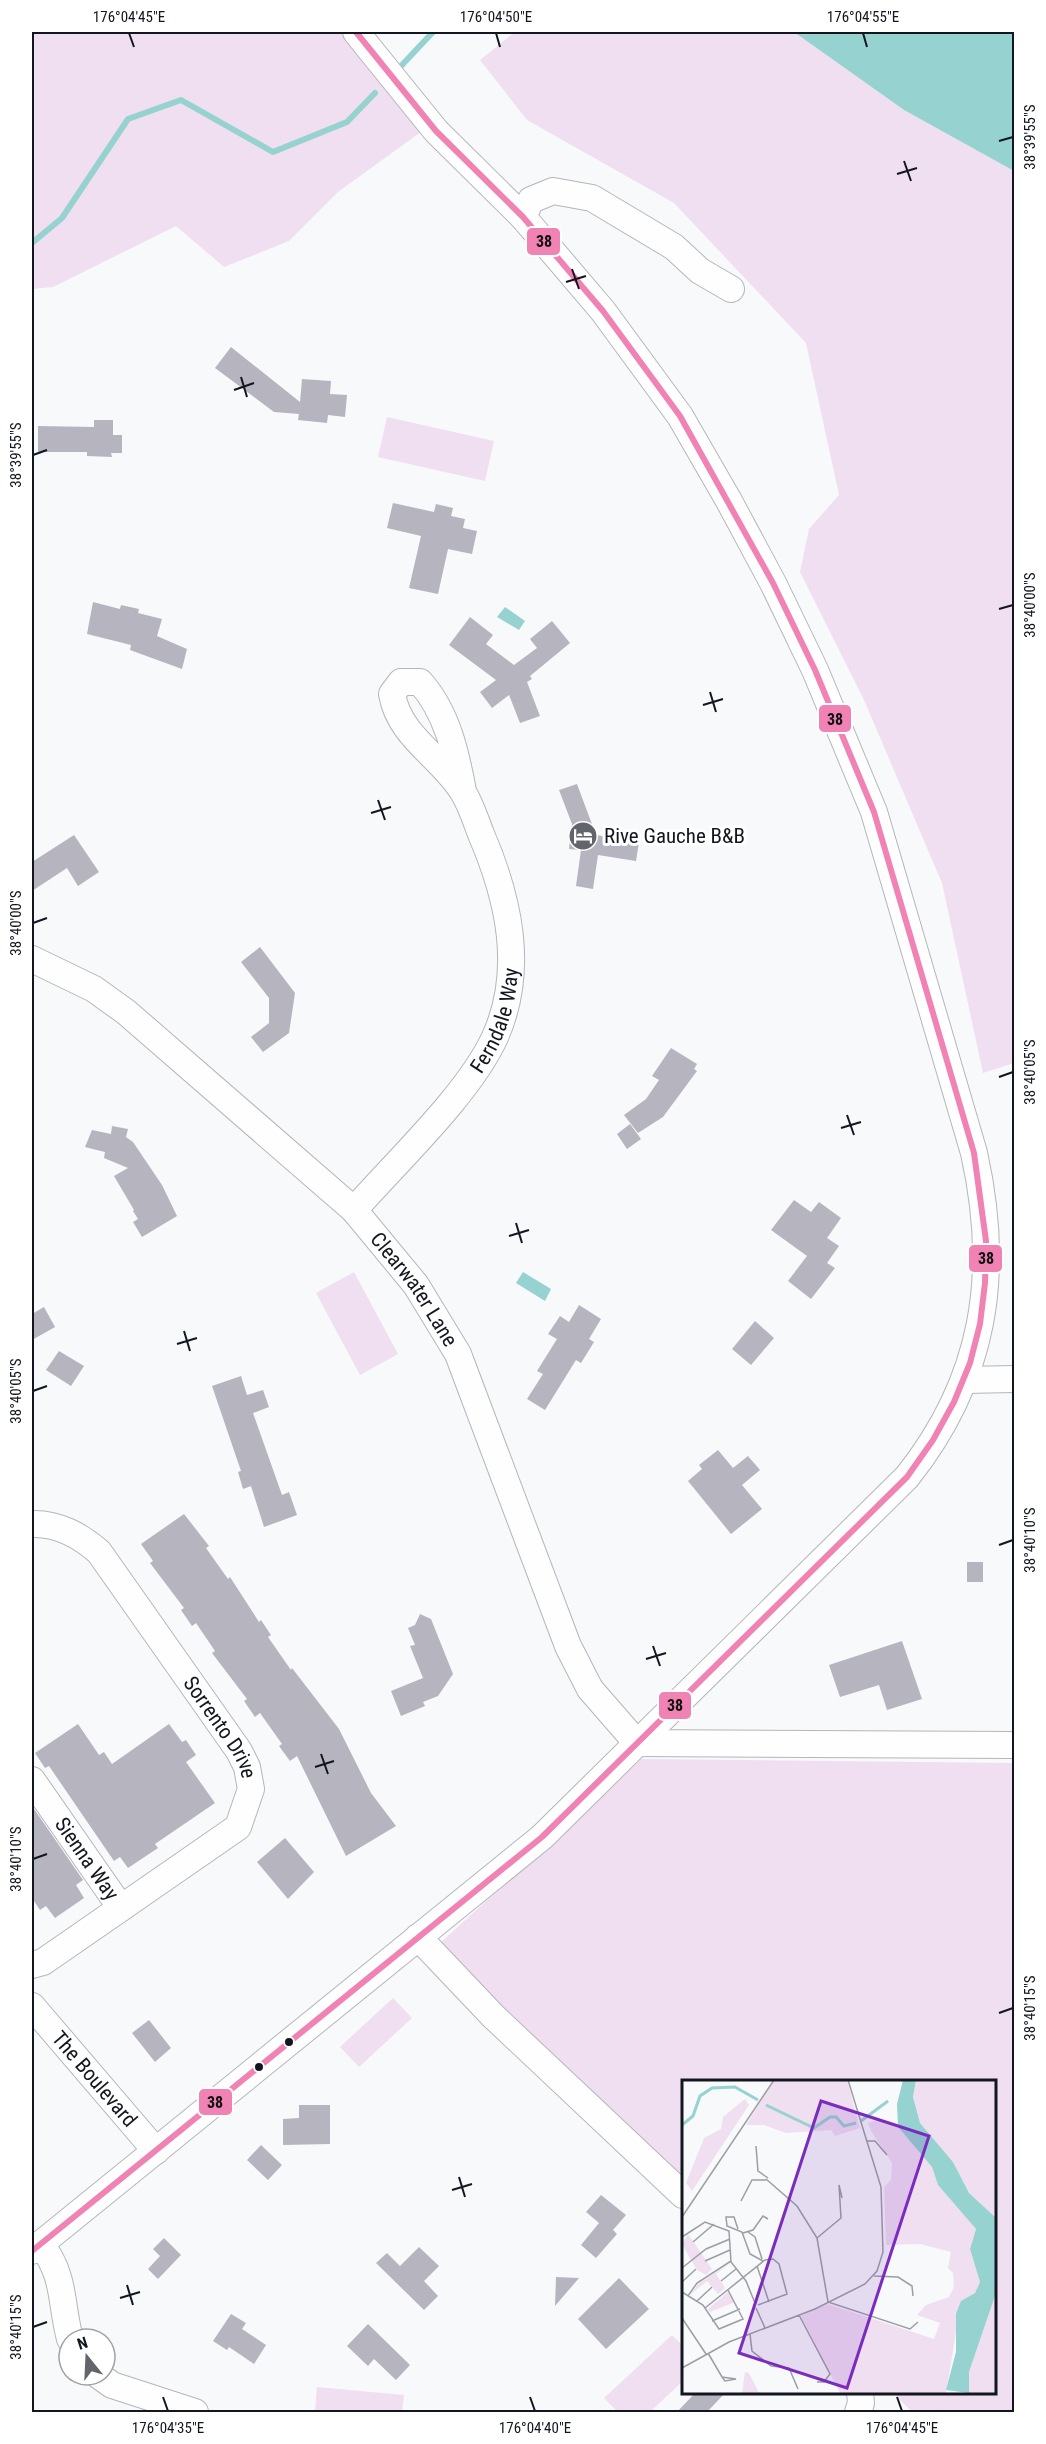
<svg xmlns="http://www.w3.org/2000/svg" width="1046" height="2444" font-family="'Roboto Condensed',sans-serif">
  <style>
    .green { fill: #f0dff0 }
    .water { fill: #96d2d0 }
    .lines { fill: none; stroke-linecap: round; stroke-linejoin: round }
    .stream { stroke: #96d2d0; stroke-width: 6 }
    .building { fill: #b6b4bf }
    .minor-casing { stroke: #b3b6bb; stroke-width: 28 }
    .minor { stroke: #fefefe; stroke-width: 26 }
    .bus-1-casing { stroke: #fff; stroke-width: 10 }
    .bus-1 { stroke: #f183b4; stroke-width: 6 }
    .ticks { fill: none; stroke: #12171f; stroke-width: 2 }
    .bus-dot { fill: #12171f; stroke: #fff; stroke-width: 2 }
    .labels { text-anchor: middle; stroke-width: 6; stroke-linejoin: round; paint-order: stroke }
    .poi-label { font-size: 21px; fill: #12171f; stroke: #fff; text-anchor: start }
    .street-label { font-size: 21px; fill: #12171f; stroke: #fff }
    .inset-river { fill: none; stroke: #96d2d0; stroke-width: 3 }
    .inset-road { fill: none; stroke: #9b9fa3; stroke-width: 1.5 }
    .view { fill: #7b2cbf; fill-opacity: 0.15; stroke: #7b2cbf; stroke-width: 3 }
    .inset-edge { fill: none; stroke: #12171f; stroke-width: 3 }
    .line-badge { stroke: #fff; stroke-width: 2 }
    .pale-badge-label { font-size: 16px; text-anchor: middle; font-weight: bold; fill: #111 }
    .neatline { fill: none; stroke: #12171f; stroke-width: 2 }
    .ticks-label { font-size: 15px; text-anchor: middle; fill: #12171f }
  </style>
  <rect width="100%" height="100%" fill="#f7f9fb"/>
  <!-- green -->
  <path class="green" d="M32,32h315l78,97 -87,63 -49,49 -65,26 -48,-41 -123,61 -21,2z
    M515,32h108l10,2 161,-2 110,78 110,61v892l-31,10 -41,-190 -78,-183 -64,-128 9,-43 30,-34 -33,-152 -132,-140 -147,-83 -47,-60z
    M387,417l107,24 -9,40 -107,-24z
    M354,1272l44,82 -38,21 -44,-82z
    M642,1759l372,4v649h-102l-20,-20h102v-311h-311v101l-244,-238z
    M393,1998l19,20 -53,49 -19,-20z
    M672,2335l11,11v35l-33,31h-32l-14,-14z
    M317,2387l87,8 -2,17h-87z"/>
  <!-- water -->
  <path class="water" d="M794,32h220v139l-110,-61z
    M505,607l20,14 -6,9 -22,-13z
    M523,1272l28,17 -6,12 -29,-18z"/>
  <g class="lines">
    <!-- stream -->
    <path class="stream" d="M401,66l32,-34
      M32,243l30,-25 66,-99 53,-19 92,52 74,-30 28,-29"/>
  </g>
  <!-- building -->
  <path class="building" d="M231,347l69,55 2,-23 29,2 -1,13 17,1 -2,22 -17,-2 -1,8 -29,-3 1,-6 -25,-2 -59,-44z
    M94,420h19v15h9v18h-11l1,4 -25,-1v-4h-49v-26l56,1z
    M393,503l41,9 2,-8 17,4 -2,8 14,3 -2,9 14,3 -5,23 -24,-5 -10,45 -29,-6 12,-52 -34,-8z
    M93,602l27,7 1,-4 18,4 -1,4 24,6 -5,17 30,13 -5,20 -52,-19 1,-5 -44,-11z
    M470,617l23,18 -7,9 28,21 23,-17 -7,-9 22,-18 18,22 -40,33 2,3 -5,3 13,34 -20,7 -11,-28 -17,13 -12,-16 16,-12 -47,-35z
    M577,784l19,51 43,7 -3,19 -38,-6 -5,34 -17,-3 5,-36 -12,-1 3,-25 -13,-34z
    M74,835l25,37 -21,14 -11,-18 -35,23v-29z
    M260,947l35,46 -6,40 -26,19 -12,-15 18,-14v-25l-28,-36z
    M671,1048l26,16 -3,5 3,2 -34,46 -25,16 -14,-18 22,-16 13,-19 -7,-4z
    M630,1124l11,15 -14,10 -10,-15z
    M112,1126l16,3 -2,8 7,5 29,43 15,31 -35,21 -9,-15 5,-3 -5,-8 1,-1 -20,-34 14,-8 -24,-10 1,-6 -20,-5 7,-17 19,4z
    M794,1200l17,12 8,-10 22,16 -14,20 12,8 -12,17 8,5 -24,31 -23,-18 19,-25 -36,-26z
    M579,1305l22,14 -12,20 5,3 -13,21 -5,-3 -31,50 -18,-11 16,-25 -6,-3 20,-32 -9,-5 12,-18 9,6z
    M44,1307l11,20 -23,13v-26z
    M755,1321l19,17 -23,27 -19,-16z
    M59,1351l25,15 -13,20 -25,-16z
    M241,1376l6,19 16,-5 6,17 -16,6 29,82 7,-3 8,23 -33,12 -13,-41 -8,3 -5,-17 3,-1 -29,-85z
    M718,1450l15,18 15,-12 12,14 -18,15 20,24 -31,25 -43,-53 14,-12 -3,-4z
    M184,1514l25,32 -3,2 22,31 2,-2 29,45 2,-2 10,15 -3,2 23,33 1,-2 47,61 32,64 25,33 -50,30 -49,-100 -7,5 -11,-15 3,-2 -22,-31 -5,4 -11,-16 3,-2 -35,-46 3,-2 -19,-28 -4,3 -11,-16 3,-2 -34,-45 3,-2 -12,-17z
    M967,1562h16v20h-16z
    M420,1614l11,5 22,55 -15,22 -15,6 2,4 -24,10 -10,-25 32,-13 -13,-32 5,-1 -7,-17 7,-3z
    M902,1641l20,58 -35,11 -8,-25 -39,12 -11,-32z
    M78,1724l21,31 5,-3 8,12 57,-40 13,18 4,-2 10,15 -10,7 29,41 -60,41 3,4 -30,20 -8,-11 -6,4 -65,-95 -4,2 -10,-15z
    M32,1806l51,74 -7,5 8,13 -29,20 -9,-12 -6,4 -8,-12z
    M285,1838l29,34 -26,27 -31,-37z
    M149,2020l22,28 -16,14 -23,-29z
    M299,2105h31v39l-47,1v-26l16,-1z
    M261,2145l21,20 -14,15 -21,-20z
    M601,2195l25,20 -13,15 4,4 -21,24 -15,-13 18,-22 -13,-11z
    M164,2238l17,17 -23,24 -10,-10 12,-13 -7,-7z
    M419,2247l20,19 -15,15 14,15 -14,14 -48,-47 11,-10 13,13z
    M556,2277l23,1 -24,28z
    M619,2278l30,31 -43,40 -28,-30z
    M231,2314l15,9 -4,6 24,16 -12,19 -25,-17 -2,3 -14,-9z
    M368,2324l42,41 -14,15 -22,-21 -6,7 -21,-20z
    M697,2391h30l-20,21h-30z"/>
  <g class="lines">
    <!-- minor casing -->
    <g class="minor-casing">
      <g id="minor">
        <path d="M523,217l8,-17 22,-9 39,7 82,49 26,24 31,18"/>
        <path id="s1" d="M32,959l62,30 32,23 228,198 62,75 42,69 110,292 22,43 47,54 377,2"/>
        <path id="s2" d="M354,1210c43,-49 115,-116 141,-173 30,-67 14,-138 -14,-203 -5,-13 -10,-29 -18,-42 -20,-34 -64,-55 -71,-98l9,-12h19c27,30 36,71 43,109"/>
        <path d="M965,1380l49,-1"/>
        <path id="s3" d="M32,1524c25,-1 49,12 67,28l140,199 8,16 4,22 -13,38 -195,135 -11,3"/>
        <path id="s4" d="M32,1780l89,128"/>
        <path d="M418,1937l75,79 190,179"/>
        <path id="s5" d="M32,2006l124,145"/>
        <path d="M41,2244c25,34 19,57 29,95"/>
        <path d="M32,2251l510,-414 365,-360c78,-98 94,-203 67,-324l-100,-341 -59,-142 -42,-87 -44,-82 -49,-85 -77,-105 -80,-94 -87,-86 -80,-99"/>
        <path d="M98,2375l14,10 83,27"/>
        <path d="M858,2412l3,-9 -1,-11"/>
      </g>
    </g>
    <!-- minor -->
    <use href="#minor" class="minor"/>
    <!-- bus-1 casing -->
    <g class="bus-1-casing">
      <path id="bus-1" d="M32,2251l510,-414 365,-360 26,-37 21,-38 16,-39 10,-39 5,-41 1,-42 -12,-88 -100,-341 -59,-142 -42,-87 -93,-167 -77,-105 -80,-94 -87,-86 -80,-99"/>
    </g>
    <!-- bus-1 -->
    <use href="#bus-1" class="bus-1"/>
  </g>
  <!-- ticks -->
  <path class="ticks" d="M129,33l5,14M496,33l4,14M863,33l4,14M999,141l14,-4M904,161l7,20M897,174l20,-6M572,269l7,20M566,282l20,-6M241,377l6,20M234,390l20,-7M33,455l14,-5M999,609l14,-4M710,692l6,20M703,705l20,-6M378,800l7,20M371,813l20,-6M33,923l14,-5M999,1077l14,-5M847,1115l7,20M841,1128l20,-6M516,1223l6,20M509,1236l20,-6M184,1331l6,20M177,1344l20,-6M33,1391l14,-5M999,1545l14,-5M653,1646l7,20M646,1659l20,-6M321,1754l7,20M315,1767l19,-6M33,1859l14,-5M999,2013l14,-5M459,2177l6,20M452,2190l20,-6M127,2285l6,20M120,2298l20,-6M33,2327l14,-5M163,2397l5,14M530,2397l5,14M897,2397l5,14"/>
  <!-- icons -->
  <defs>
    <g id="hotel-disc" transform="scale(1.5)"><circle r="9.5" fill="#62666c" stroke="#fff"/><path d="M-6-4.5h1.5V1H6V5H4.5V3h-9V5H-6ZM-4 0a1.8 1.8 0 1 1 3.6 0ZM.5 0V-2.5h3Q6-2.5 6 0Z" fill="#fff"/></g>
  </defs>
  <g fill-rule="evenodd">
    <use href="#hotel-disc" x="583" y="836"/>
  </g>
  <!-- markers -->
  <g class="bus-dot">
    <circle cx="289" cy="2042" r="5"/>
    <circle cx="259" cy="2067" r="5"/>
  </g>
  <g class="labels">
    <!-- poi labels -->
    <g class="poi-label">
      <text x="604" y="843">Rive Gauche B&amp;B</text>
    </g>
    <!-- street labels -->
    <g class="street-label">
      <text dy="7" stroke="none"><textPath href="#s2" startOffset="240">Ferndale Way</textPath></text>
      <text dy="7" stroke="none"><textPath href="#s1" startOffset="510">Clearwater Lane</textPath></text>
      <text dy="7" stroke="none"><textPath href="#s3" startOffset="288">Sorrento Drive</textPath></text>
      <text dy="7" stroke="none"><textPath href="#s4" startOffset="96">Sienna Way</textPath></text>
      <text dy="7" stroke="none"><textPath href="#s5" startOffset="96">The Boulevard</textPath></text>
    </g>
  </g>
  <!-- overview -->
  <g transform="translate(682 2080)">
    <rect width="314" height="314" fill="#f7f9fb"/>
    <path d="M92,0h73l13,48 -25,8 -4,-6 -45,3 -22,-8h-18zM234,0h79v137l-26,-24 -16,-31 -33,-39 -7,-26zM63,19l4,6 -57,86 -6,-8 18,-45 17,-9 2,-12zM195,40l21,7 34,40 6,18 38,44 -6,20 10,33 -5,11 -14,8 -15,92h-106l-39,-77 27,-12 106,35 6,-16 -23,-8 9,-10 23,-8 5,-10 -1,-14 -5,-5 3,-16 -31,-8 -34,1 -2,-58 7,-7 1,-17 -21,-32 -3,-8zM6,154l24,35 -6,6 -9,-5 -15,-26zM47,184l-13,10 9,14 -7,6 -11,-13 -16,13 7,-10zM46,212l7,10 -25,10 -2,-3zM313,216v97h-26v-21zM63,292l4,1 10,20h-17z" fill="#f0dff0"/>
    <path d="M221,0h13l-3,17 7,26 33,39 16,31 26,24v79l-26,76v21l-23,-3 10,-38v-38l5,-13 14,-8 5,-11 -10,-33 6,-20 -38,-44 -6,-18 -34,-40 -1,-23z" fill="#96d2d0"/>
    <path class="inset-river" d="M84,25l48,23 16,-11h6l8,9 12,-3M179,41l27,-20M0,45l11,-9 7,-20 12,-8 23,-1 23,13"/>
    <path class="inset-road" d="M185,61h8l12,14M74,66l2,25 10,7M92,106l-8,-7 31,27 20,32 11,64 82,27 8,-7M59,121l11,-21h14M0,137l92,-137M56,149l-4,-12h-8l1,9 15,6 8,22 13,7M66,152l7,5 7,22M61,153l10,-3 10,-14 5,3M0,157l23,-15 24,9 2,31 15,19 9,22M135,158l24,-20 -2,-33 3,13M11,162l21,-18M23,181l25,-11M75,186l12,36M0,188l24,-19 24,-10M192,196l24,1 14,9 1,10M39,201l15,-12M0,202l14,-13M0,212l21,13 16,24 24,-10 -15,-29M6,216l9,-13 34,-22M15,221l15,-14M23,228l60,-48 8,-1 6,5 8,30 -29,11M74,228l9,20M117,235l31,59 -6,8h-7M0,238l24,36M30,241l28,-12M68,254l2,17 19,15 18,2 9,21M26,273l14,24 14,2 -11,2 -3,-4M0,288l47,-26 86,-33 50,-25 12,-13 6,-19 -2,-65 -33,-107"/>
    <path class="view" d="M139,21l108,35 -82,252 -108,-35z"/>
    <rect width="314" height="314" class="inset-edge"/>
  </g>
  <g class="line-badge">
    <rect x="526" y="227" width="35" height="29" rx="6" fill="#f183b4"/>
    <rect x="818" y="704" width="34" height="29" rx="6" fill="#f183b4"/>
    <rect x="968" y="1244" width="35" height="29" rx="6" fill="#f183b4"/>
    <rect x="658" y="1691" width="34" height="29" rx="6" fill="#f183b4"/>
    <rect x="198" y="2088" width="35" height="28" rx="6" fill="#f183b4"/>
  </g>
  <g class="pale-badge-label">
    <text x="544" y="247">38</text>
    <text x="835" y="725">38</text>
    <text x="986" y="1264">38</text>
    <text x="675" y="1711">38</text>
    <text x="215" y="2108">38</text>
  </g>
  <!-- border -->
  <rect width="1046" height="2444" fill="none" stroke="#ffffff" stroke-width="66"/>
  <!-- north arrow -->
  <g transform="translate(87 2357) rotate(342)"><circle r="28" fill="#ffffff" stroke="#a0a2a5" stroke-width="1.5"/>
  <path d="M0-4.5L10 22L0 15L-10 22Z" fill="#62666c"/>
  <text y="-9" font-size="16" font-weight="bold" text-anchor="middle" fill="#12171f">N</text>
  </g>
  <rect x="33" y="33" width="980" height="2378" class="neatline"/>
  <g class="ticks-label">
    <text x="129" y="22">176°04'45"E</text>
    <text x="496" y="22">176°04'50"E</text>
    <text x="863" y="22">176°04'55"E</text>
    <text transform="translate(1030 137) rotate(-90)" y="5">38°39'55"S</text>
    <text transform="translate(16 455) rotate(-90)" y="5">38°39'55"S</text>
    <text transform="translate(1030 605) rotate(-90)" y="5">38°40'00"S</text>
    <text transform="translate(16 923) rotate(-90)" y="5">38°40'00"S</text>
    <text transform="translate(1030 1072) rotate(-90)" y="5">38°40'05"S</text>
    <text transform="translate(16 1391) rotate(-90)" y="5">38°40'05"S</text>
    <text transform="translate(1030 1540) rotate(-90)" y="5">38°40'10"S</text>
    <text transform="translate(16 1859) rotate(-90)" y="5">38°40'10"S</text>
    <text transform="translate(1030 2008) rotate(-90)" y="5">38°40'15"S</text>
    <text transform="translate(16 2327) rotate(-90)" y="5">38°40'15"S</text>
    <text x="168" y="2433">176°04'35"E</text>
    <text x="535" y="2433">176°04'40"E</text>
    <text x="902" y="2433">176°04'45"E</text>
  </g>
</svg>
